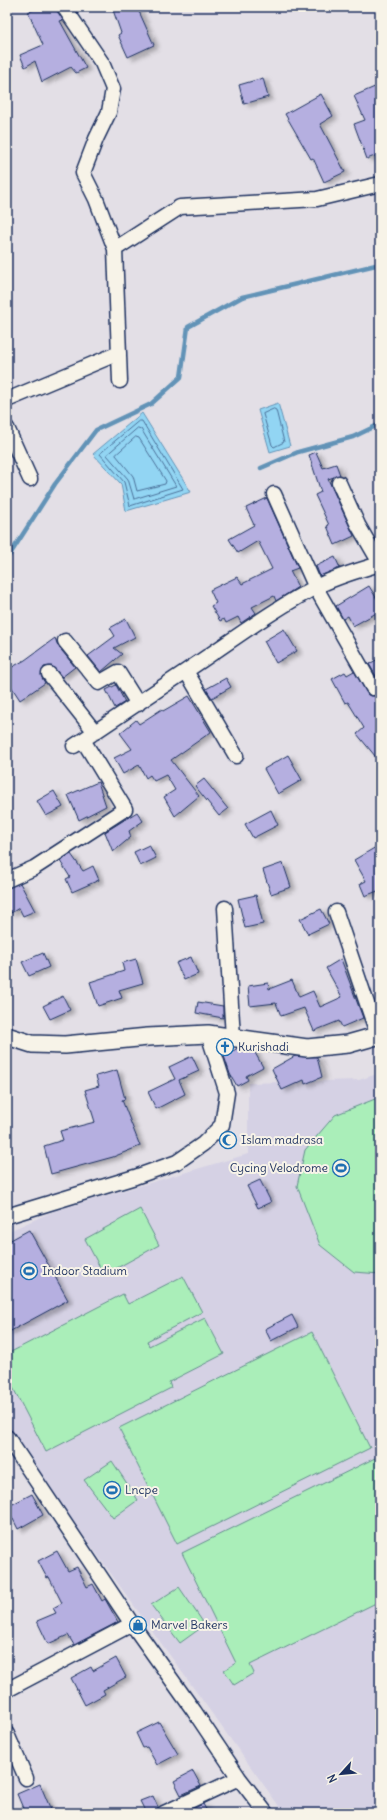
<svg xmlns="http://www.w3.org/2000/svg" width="387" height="1820" font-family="Delius,sans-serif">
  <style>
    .built { fill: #d5d1e4 }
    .green { fill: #aaeeb9; stroke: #628e8c }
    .water { fill: #92d5f3; stroke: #6293b7 }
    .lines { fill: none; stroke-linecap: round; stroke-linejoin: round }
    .shore { stroke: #4b719a; stroke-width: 1 }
    .stream { stroke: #6293b7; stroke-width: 4.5 }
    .building { fill: #b5afe0; stroke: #1b2f5e; filter: url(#shadow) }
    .minor-casing { stroke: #1b2f5e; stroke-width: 17 }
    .major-casing { stroke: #1b2f5e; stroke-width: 20 }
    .minor { stroke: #f7f3e8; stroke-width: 14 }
    .major { stroke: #f7f3e8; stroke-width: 17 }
    .labels { text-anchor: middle; stroke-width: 4; stroke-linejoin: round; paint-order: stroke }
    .poi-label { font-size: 12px; fill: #1b2f5e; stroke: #f7f3e8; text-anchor: start }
  </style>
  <defs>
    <filter id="shadow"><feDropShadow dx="4.5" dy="2.5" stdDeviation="2" flood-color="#0004"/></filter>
  </defs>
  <rect width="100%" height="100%" fill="#e3dfe6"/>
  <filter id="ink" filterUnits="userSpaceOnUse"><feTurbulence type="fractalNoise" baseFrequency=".025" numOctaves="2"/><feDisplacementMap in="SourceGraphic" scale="8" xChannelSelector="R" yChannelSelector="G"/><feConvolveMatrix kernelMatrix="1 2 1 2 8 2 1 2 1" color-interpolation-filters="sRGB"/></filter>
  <g filter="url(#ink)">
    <!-- built -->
    <path class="built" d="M380,1073v740h-96l-277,-383v-198l47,-21 194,-57v-71l111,-3z"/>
    <!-- green -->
    <path class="green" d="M380,1097v177l-26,-2 -34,-27 -23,-59 8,-36 30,-35z
      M140,1209l19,36 -55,30 -19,-36z
      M183,1276l19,36 -55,29 2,5 56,-28 19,36 -55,28 2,6 -125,64 -39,-76v-22l116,-60 5,10z
      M312,1332l58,116 -193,96 -58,-116z
      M375,1458l5,10v133l-130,64 4,8 -20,12 -10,-15 12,-7 -54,-110z
      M112,1461l26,39 -25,18 -29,-38z
      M179,1587l26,38 -25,18 -29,-38z"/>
    <!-- water -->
    <path class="water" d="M278,403l12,43 -20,6 -12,-42z
      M142,413l49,79 -65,19 -5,-27 -28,-30z"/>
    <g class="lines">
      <!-- shore -->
      <path class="shore" d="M274,409l2,1 8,32 -10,5 -2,-2 -9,-31z
        M139,421h3l41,68 -53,17 -6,-24 -24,-28z
        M138,428l3,1 35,57 -42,13 -6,-20 -21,-24z
        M136,437l3,1 27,43 -1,3 -28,7 -4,-15 -17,-21z"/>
      <!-- stream -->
      <path class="stream" d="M261,468l37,-16 55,-15 27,-13
        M7,559l48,-75 41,-54 55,-26 30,-27 7,-50 54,-30 138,-33"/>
    </g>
    <!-- building -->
    <path class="building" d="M40,7h16l7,13 -3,1 26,47 -10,5 -5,-6 -29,15 -7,-21 -10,6 -5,-12 23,-10 -15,-33z
      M112,7h25l17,38 -26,12 -10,-22 3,-2z
      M263,78l5,19 -24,7 -5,-19z
      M377,86l3,6v16l-3,1 3,9v36l-13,5 -13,-35 11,-4 -11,-24z
      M321,94l12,22 -13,8 25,48 -21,10 -11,-24 -2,1 -26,-45z
      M316,452l7,16 13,-4 4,11 -12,4 26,57 -19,9 -8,-19 2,-1 -14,-30 6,-3 -12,-37z
      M267,498l31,70 -8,3 8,16 -22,14 -2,-5 -22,11 4,6 -15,10 -3,-6 -12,6 -2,-4 -4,2 -9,-15 5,-3 -6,-13 27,-13 5,7 30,-15 -14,-28 -20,12 -9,-14 25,-14 -8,-17z
      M335,557l5,11 -20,8 -4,-10z
      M369,586l11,18v7l-27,15 -5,-10 -5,3 -7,-13z
      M126,619l9,18 -21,11 8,6 -21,18 -13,-16 27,-20 -5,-8z
      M284,629l13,22 -21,12 -12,-22z
      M55,638l3,8 17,21 -13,10 -10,-11 -8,1 -3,8 4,8 -25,17 -13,-20v-10l18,-10z
      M380,658v25l-11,-19z
      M354,671l14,24 5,1 7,-3v69l-23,-28 7,-6 -16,-26 -3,1 -13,-24 13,-7 2,3z
      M226,678l5,9 -19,11 -6,-9z
      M116,685l9,17 -10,6 -9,-18z
      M189,696l22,36 -40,28 28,36 -24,20 -11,-19 11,-7 -9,-15 -12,6 -4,-6 -4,3 -7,-13 -16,9 -9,-16 18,-9 -12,-16 16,-13 3,4 23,-15 1,2z
      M288,755l14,25 -24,14 -14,-25z
      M204,779l24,30 -9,7 -24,-30z
      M98,782l8,24 -27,14 -11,-25z
      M54,791l9,16 -17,9 -9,-15z
      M271,810l7,15 -25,13 -8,-14z
      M137,812l6,9 -14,10 2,6 -18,15 -8,-20z
      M149,845l7,13 -16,8 -6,-14z
      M376,847l4,7v36l-15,6 -5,-12 6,-3 -12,-21z
      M71,854l12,17 10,-5 6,14 -27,12 -6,-13 4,-2 -10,-16z
      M283,863l8,24 -20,7 -8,-24z
      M20,883l15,28 -12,5 -4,-8 -8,5 -4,-7v-18z
      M256,895l7,29 -18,4 -7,-29z
      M321,909l8,15 -21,10 -8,-15z
      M43,953l6,14 -20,9 -7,-14z
      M191,957l7,17 -14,6 -8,-17z
      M136,959l7,24 -24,7 3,8 -24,8 -8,-24 34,-11 -2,-8z
      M341,959l22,59 -21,9 -3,-6 -25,10 -10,-23 -23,8 -5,-13 -26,3 -2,-20 20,-3 1,6 23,-9 7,17 14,-6 7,16 22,-10 -16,-29z
      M63,996l7,14 -20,9 -7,-13z
      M198,1002l25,4v12l-27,-5z
      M238,1048l16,3 9,16 -17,9 2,4 -11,6 -7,-12 -6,-18z
      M192,1056l7,15 -20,9 6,14 -29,15 -8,-17 27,-13 -6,-12z
      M295,1056l22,1 5,20 -17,7 -1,-4 -22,10 -10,-21z
      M117,1070l8,29 -3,1 18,46 -27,11 -62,17 -7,-28 19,-6 -3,-9 35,-9 -10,-32 14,-4 -3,-10z
      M260,1180l11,22 -13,6 -11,-22z
      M29,1230l39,70 -61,33v-91z
      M292,1315l6,12 -27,14 -6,-12z
      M32,1494l11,21 -25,14 -11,-22z
      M57,1551l11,20 9,-4 10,20 6,-3 9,17 3,-2 13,23 -44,23 -6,-10 -20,9 -11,-23 19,-8 -3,-5 9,-5 -13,-26 -2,1 -9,-17z
      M116,1658l10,19 -23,13 2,4 -20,11 -14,-27 20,-11 2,4z
      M159,1722l19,32 -21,11 -10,-18 -4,1 -7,-15z
      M193,1771l8,15 -20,9 -7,-14z
      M40,1784l11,26 -8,3h-18l-8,-19z
      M153,1796l5,11 -2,6h-10l-6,-12z
      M203,1804l5,9h-17l-1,-3z"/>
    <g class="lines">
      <!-- minor casing -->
      <g class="minor-casing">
        <path id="minor" d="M64,7l38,56 11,26 -4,23 -13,27 -13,34 13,26 19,50 5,132
          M115,249l65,-42 137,-8 63,-15
          M7,400l112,-47
          M7,428l23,51
          M339,483l19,42 22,38
          M274,494l42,94 57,100
          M65,641l34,42 19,-11 20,32
          M49,674l46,58
          M74,746l112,-75
          M236,756l-50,-85c44,-29 87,-62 134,-86 19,-9 39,-15 60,-21
          M7,880l27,-12 91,-59 -42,-69
          M225,908l8,129
          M336,912l42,124
          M7,1216l128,-39 42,-15 26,-18 19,-19 5,-32 -19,-59
          M7,1437l125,187 62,87 45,67 27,35
          M7,1690l125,-66
          M7,1734l19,44
          M164,1813l75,-35"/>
      </g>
      <!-- major casing -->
      <g class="major-casing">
        <path id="major" d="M7,1036l25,8 33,1 83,-8 60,-3 99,14 41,-4 32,-9"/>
      </g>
      <!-- minor -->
      <use href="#minor" class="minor"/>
      <!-- major -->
      <use href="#major" class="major"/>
    </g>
  </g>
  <!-- icons -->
  <defs>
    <g id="church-ring" transform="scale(0.9)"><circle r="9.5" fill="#f7f3e8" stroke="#1f6fb2" stroke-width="1.5"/><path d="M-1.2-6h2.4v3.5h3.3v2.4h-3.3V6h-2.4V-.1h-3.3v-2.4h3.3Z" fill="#1f6fb2"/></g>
    <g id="mosque-ring" transform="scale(0.9)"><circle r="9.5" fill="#f7f3e8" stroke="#1f6fb2" stroke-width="1.5"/><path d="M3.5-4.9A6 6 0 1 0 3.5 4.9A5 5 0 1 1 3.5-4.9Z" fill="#1f6fb2"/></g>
    <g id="stadium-ring" transform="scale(0.9)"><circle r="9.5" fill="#f7f3e8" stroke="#1f6fb2" stroke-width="1.5"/><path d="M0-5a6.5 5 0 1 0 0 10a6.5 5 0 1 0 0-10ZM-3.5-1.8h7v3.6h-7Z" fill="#1f6fb2"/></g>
    <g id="shop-ring" transform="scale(0.9)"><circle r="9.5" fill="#f7f3e8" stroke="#1f6fb2" stroke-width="1.5"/><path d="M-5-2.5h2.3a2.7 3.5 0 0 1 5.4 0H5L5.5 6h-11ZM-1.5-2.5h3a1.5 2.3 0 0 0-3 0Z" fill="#1f6fb2"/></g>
  </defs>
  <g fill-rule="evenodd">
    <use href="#church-ring" x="225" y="1047"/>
    <use href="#mosque-ring" x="228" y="1140"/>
    <use href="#stadium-ring" x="341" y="1168"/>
    <use href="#stadium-ring" x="29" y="1271"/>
    <use href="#stadium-ring" x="112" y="1490"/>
    <use href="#shop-ring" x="138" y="1625"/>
  </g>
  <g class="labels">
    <!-- poi labels -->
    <g class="poi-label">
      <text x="238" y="1051">Kurishadi</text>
      <text x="241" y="1144">Islam madrasa</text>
      <text x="328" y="1172" text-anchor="end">Cycing Velodrome</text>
      <text x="42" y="1275">Indoor Stadium</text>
      <text x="125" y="1494">Lncpe</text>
      <text x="151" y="1629">Marvel Bakers</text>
    </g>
  </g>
  <!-- margin -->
  <rect width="387" height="1820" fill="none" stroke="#f7f3e8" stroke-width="24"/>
  <rect x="12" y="12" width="363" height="1796" fill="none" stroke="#1b2f5e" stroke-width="1.5" filter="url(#ink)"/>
  <!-- north arrow -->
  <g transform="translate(341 1774) rotate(243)" stroke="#f7f3e8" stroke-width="3" paint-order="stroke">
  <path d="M0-3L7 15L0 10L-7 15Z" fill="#1b2f5e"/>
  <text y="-6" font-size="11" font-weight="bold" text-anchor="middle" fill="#1b2f5e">N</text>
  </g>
</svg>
